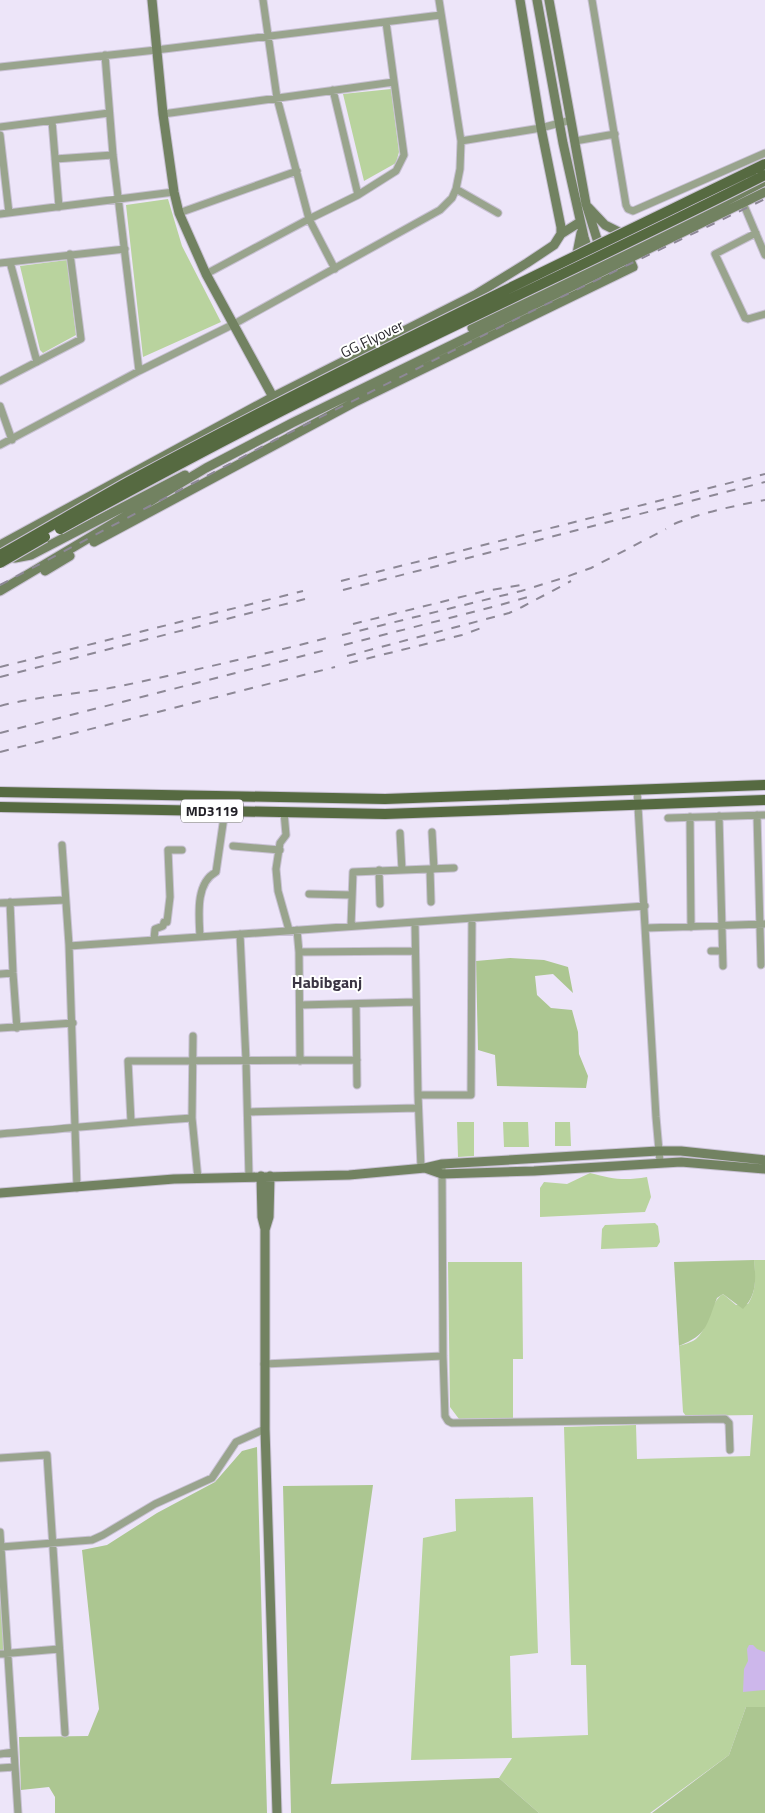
<svg xmlns="http://www.w3.org/2000/svg" width="765" height="1813" font-family="'Titillium Web',sans-serif">
  <style>
    .green { fill: #b9d39e }
    .forest { fill: #acc691 }
    .water { fill: #cdb7eb }
    .lines { fill: none; stroke-linecap: round; stroke-linejoin: round }
    .street-casing { stroke: #c8c1d3; stroke-width: 9 }
    .secondary-casing { stroke: #c8c1d3; stroke-width: 11 }
    .primary-casing { stroke: #c8c1d3; stroke-width: 12 }
    .street { stroke: #99a48d; stroke-width: 7 }
    .secondary { stroke: #728261; stroke-width: 9 }
    .primary { stroke: #566a41; stroke-width: 10 }
    .rail { stroke: #8d8896; stroke-width: 2; stroke-dasharray: 9 9; stroke-linecap: butt }
    .primary-bridge-casing { stroke: #c8c1d3; stroke-width: 12; stroke-linecap: butt }
    .primary-bridge { stroke: #566a41; stroke-width: 10 }
    .labels { text-anchor: middle; stroke-width: 4; stroke-linejoin: round; paint-order: stroke }
    .shield { fill: #fff; stroke: #646267; stroke-width: 1 }
    .shield-label { font-size: 14px; font-weight: bold; fill: #211f26 }
    .street-label { font-size: 15px; fill: #211f26; stroke: #fff }
    .neighbourhood-label { font-size: 16px; font-weight: bold; fill: #3a3443; stroke: #fff }
  </style>
  <rect width="100%" height="100%" fill="#ede5f9"/>
  <!-- green -->
  <path class="green" d="M391,89l8,63 -3,11 -32,18 -21,-87z
    M168,199l14,47 39,76 -78,35 -17,-152z
    M67,260l9,75 -33,18 -3,-3 -20,-84z
    M457,1122h17v34l-16,1z
    M503,1122h25l1,25h-25z
    M555,1122h15l1,24h-16z
    M590,1173c22,6 34,8 57,4l4,20 -6,15 -105,5v-29l4,-6 23,2z
    M655,1223l3,3 2,16 -3,5 -56,2 1,-20 3,-4z
    M754,1260h11v447h-19l-17,48 -79,58h-111l-40,-35 13,-20 -101,2 12,-222 33,-7 -1,-32 78,-2 5,156 -28,3 2,82 76,-3 -2,-70h-15l-7,-238 72,-2 1,34 113,-3 3,-41 -67,1 -3,-4 -4,-66c6,-2 14,-4 18,-8 13,-12 12,-35 26,-44l13,11 12,-1c9,-14 7,-28 6,-44z
    M448,1262h74l1,97h-10v59l-54,1 -9,-12z
    M0,1588l5,63h-5z"/>
  <!-- forest -->
  <path class="forest" d="M510,958l34,2 24,7 5,26 -20,-19 -18,2 2,19 14,13 21,2 6,22 1,22 9,22 -2,12 -89,-2 -2,-31 -17,-5 -2,-89z
    M754,1260c2,19 3,35 -11,49l-20,-15 -6,4c-11,28 -9,36 -38,48l-5,-84z
    M257,1447l10,366h-212v-16l-6,-10 -28,3 -2,-53 69,-1 11,-27 -17,-159 25,-5 50,-32 58,-31 27,-31z
    M373,1485l-42,299 168,-6 40,35h-248l-8,-327z
    M746,1707h19v106h-113l77,-58z"/>
  <!-- water -->
  <path class="water" d="M749,1645h4l4,4 8,3v38l-22,2 1,-23 4,-8 -1,-12z"/>
  <g class="lines">
    <!-- street casing -->
    <g class="street-casing">
      <path id="street" d="M263,0l14,98 32,121 26,50
        M592,0l34,205 2,4 5,2 132,-58
        M105,55l8,100 26,216
        M0,67l156,-17 285,-35
        M333,90l25,105
        M163,114l231,-32
        M52,121l7,86
        M0,127l109,-14
        M0,135l9,78
        M461,141l80,-13 30,-8
        M575,141l40,-7
        M55,159l58,-4
        M456,189l42,24
        M743,203l22,52
        M179,213l118,-42
        M0,214l174,-22
        M756,233l-41,21 30,64 3,1 17,-5
        M10,262l27,100
        M0,263l125,-14
        M206,274l103,-55 49,-24 38,-24 8,-16 -18,-133
        M0,381l81,-42 -11,-85
        M0,406l12,34
        M0,445l139,-74 95,-47 206,-114 12,-12 4,-9 4,-20 1,-28 -22,-141
        M637,789l19,328 4,45
        M284,812l2,23 -6,8 -4,26 2,22 11,39
        M757,815l4,150
        M719,816l4,150
        M690,817l1,110
        M668,818l97,-3
        M432,832l2,37
        M400,833l2,37
        M62,845l7,100 8,243
        M233,846l47,4
        M430,869l1,33
        M379,870l1,34
        M309,894l43,1
        M10,902l3,71 4,55
        M0,903l65,-3
        M415,922l3,173 3,73
        M351,926l2,-54 101,-4
        M646,928l119,-4
        M297,930l2,22 1,109
        M240,934l6,126 3,117
        M200,937c-1,-21 -5,-54 16,-65l9,-62
        M154,939l1,-10 8,-3 1,-4h3l3,-25 -2,-47h14
        M69,946l576,-40
        M711,951h11
        M299,952l115,-1
        M0,974l13,-1
        M356,1004l1,81
        M300,1005l116,-3
        M0,1028l73,-5
        M193,1036l-1,82 6,61
        M418,1095h53l1,-177
        M248,1112l170,-4
        M131,1122l-3,-61 229,-1
        M0,1134c64,-5 128,-12 192,-16
        M442,1164l1,192 2,60 3,5 4,2 273,-4 4,4 1,27
        M264,1364l179,-8
        M0,1458l47,-3 18,278
        M0,1532l18,281
        M1,1547l91,-7 11,-5 52,-31 57,-26 24,-36 29,-13
        M0,1654l59,-5
        M0,1754l14,-2
        M0,1768l15,-1"/>
    </g>
    <!-- secondary casing -->
    <g class="secondary-casing">
      <path id="secondary" d="M152,0l11,114 11,78 5,21 27,61 67,123
        M537,0l26,143 21,94 6,19
        M549,0l37,204 15,48
        M588,207l17,18 20,10
        M561,234l19,-12
        M573,274l8,-41
        M472,328l134,-65 159,-82
        M94,542l261,-140 278,-135 -4,-9
        M0,545l273,-148 202,-102 52,-32 27,-18 7,-11v-7l-20,-99 -21,-128
        M8,557l7,1 16,-3 154,-80
        M45,571l25,-15
        M0,591l206,-123 86,-45 473,-231
        M425,1168l17,6 92,-3 147,-9 84,7
        M261,1176l1,41 3,12
        M270,1176l-1,41 -4,13v199l12,384
        M0,1193l174,-14 175,-4 76,-7 17,-4 216,-13h23l84,9"/>
    </g>
    <!-- primary casing -->
    <g class="primary-casing">
      <path id="primary" d="M0,792l385,7 380,-14
        M0,807l385,7 380,-14"/>
    </g>
    <!-- street -->
    <use href="#street" class="street"/>
    <!-- secondary -->
    <use href="#secondary" class="secondary"/>
    <!-- primary -->
    <use href="#primary" class="primary"/>
    <!-- rail -->
    <path class="rail" d="M674,524c29,-12 60,-18 91,-24
      M341,581l424,-107
      M0,585l275,-145 253,-127 237,-114
      M343,590l422,-108
      M353,624l132,-33 36,-6
      M342,635l179,-44 42,-13 28,-10 75,-39
      M344,645l156,-40 35,-10
      M347,656l162,-43 13,-6 49,-26
      M349,663l113,-28 22,-8
      M0,667l303,-76
      M0,677l305,-78
      M0,706c38,-10 78,-12 116,-19 71,-15 141,-31 211,-49
      M0,733l330,-84
      M0,752l335,-85"/>
    <!-- primary-bridge casing -->
    <g class="primary-bridge-casing">
      <path id="primary-bridge" d="M60,529c118,-65 237,-128 359,-186 115,-56 232,-110 346,-168
        M0,555c43,-24 85,-49 128,-73 209,-112 423,-214 637,-318
        M0,563l45,-26"/>
    </g>
    <!-- primary-bridge -->
    <use href="#primary-bridge" class="primary-bridge"/>
  </g>
  <g class="labels">
    <!-- shield labels -->
    <rect class="shield" x="181" y="799.5" width="62" height="23" rx="4"/>
    <g class="shield-label">
      <text x="212" y="816">MD3119</text>
    </g>
    <!-- street labels -->
    <g class="street-label">
      <text transform="translate(372 339) rotate(-26)" y="5">GG Flyover</text>
    </g>
    <!-- neighbourhood labels -->
    <g class="neighbourhood-label">
      <text x="327" y="988">Habibganj</text>
    </g>
  </g>
</svg>
